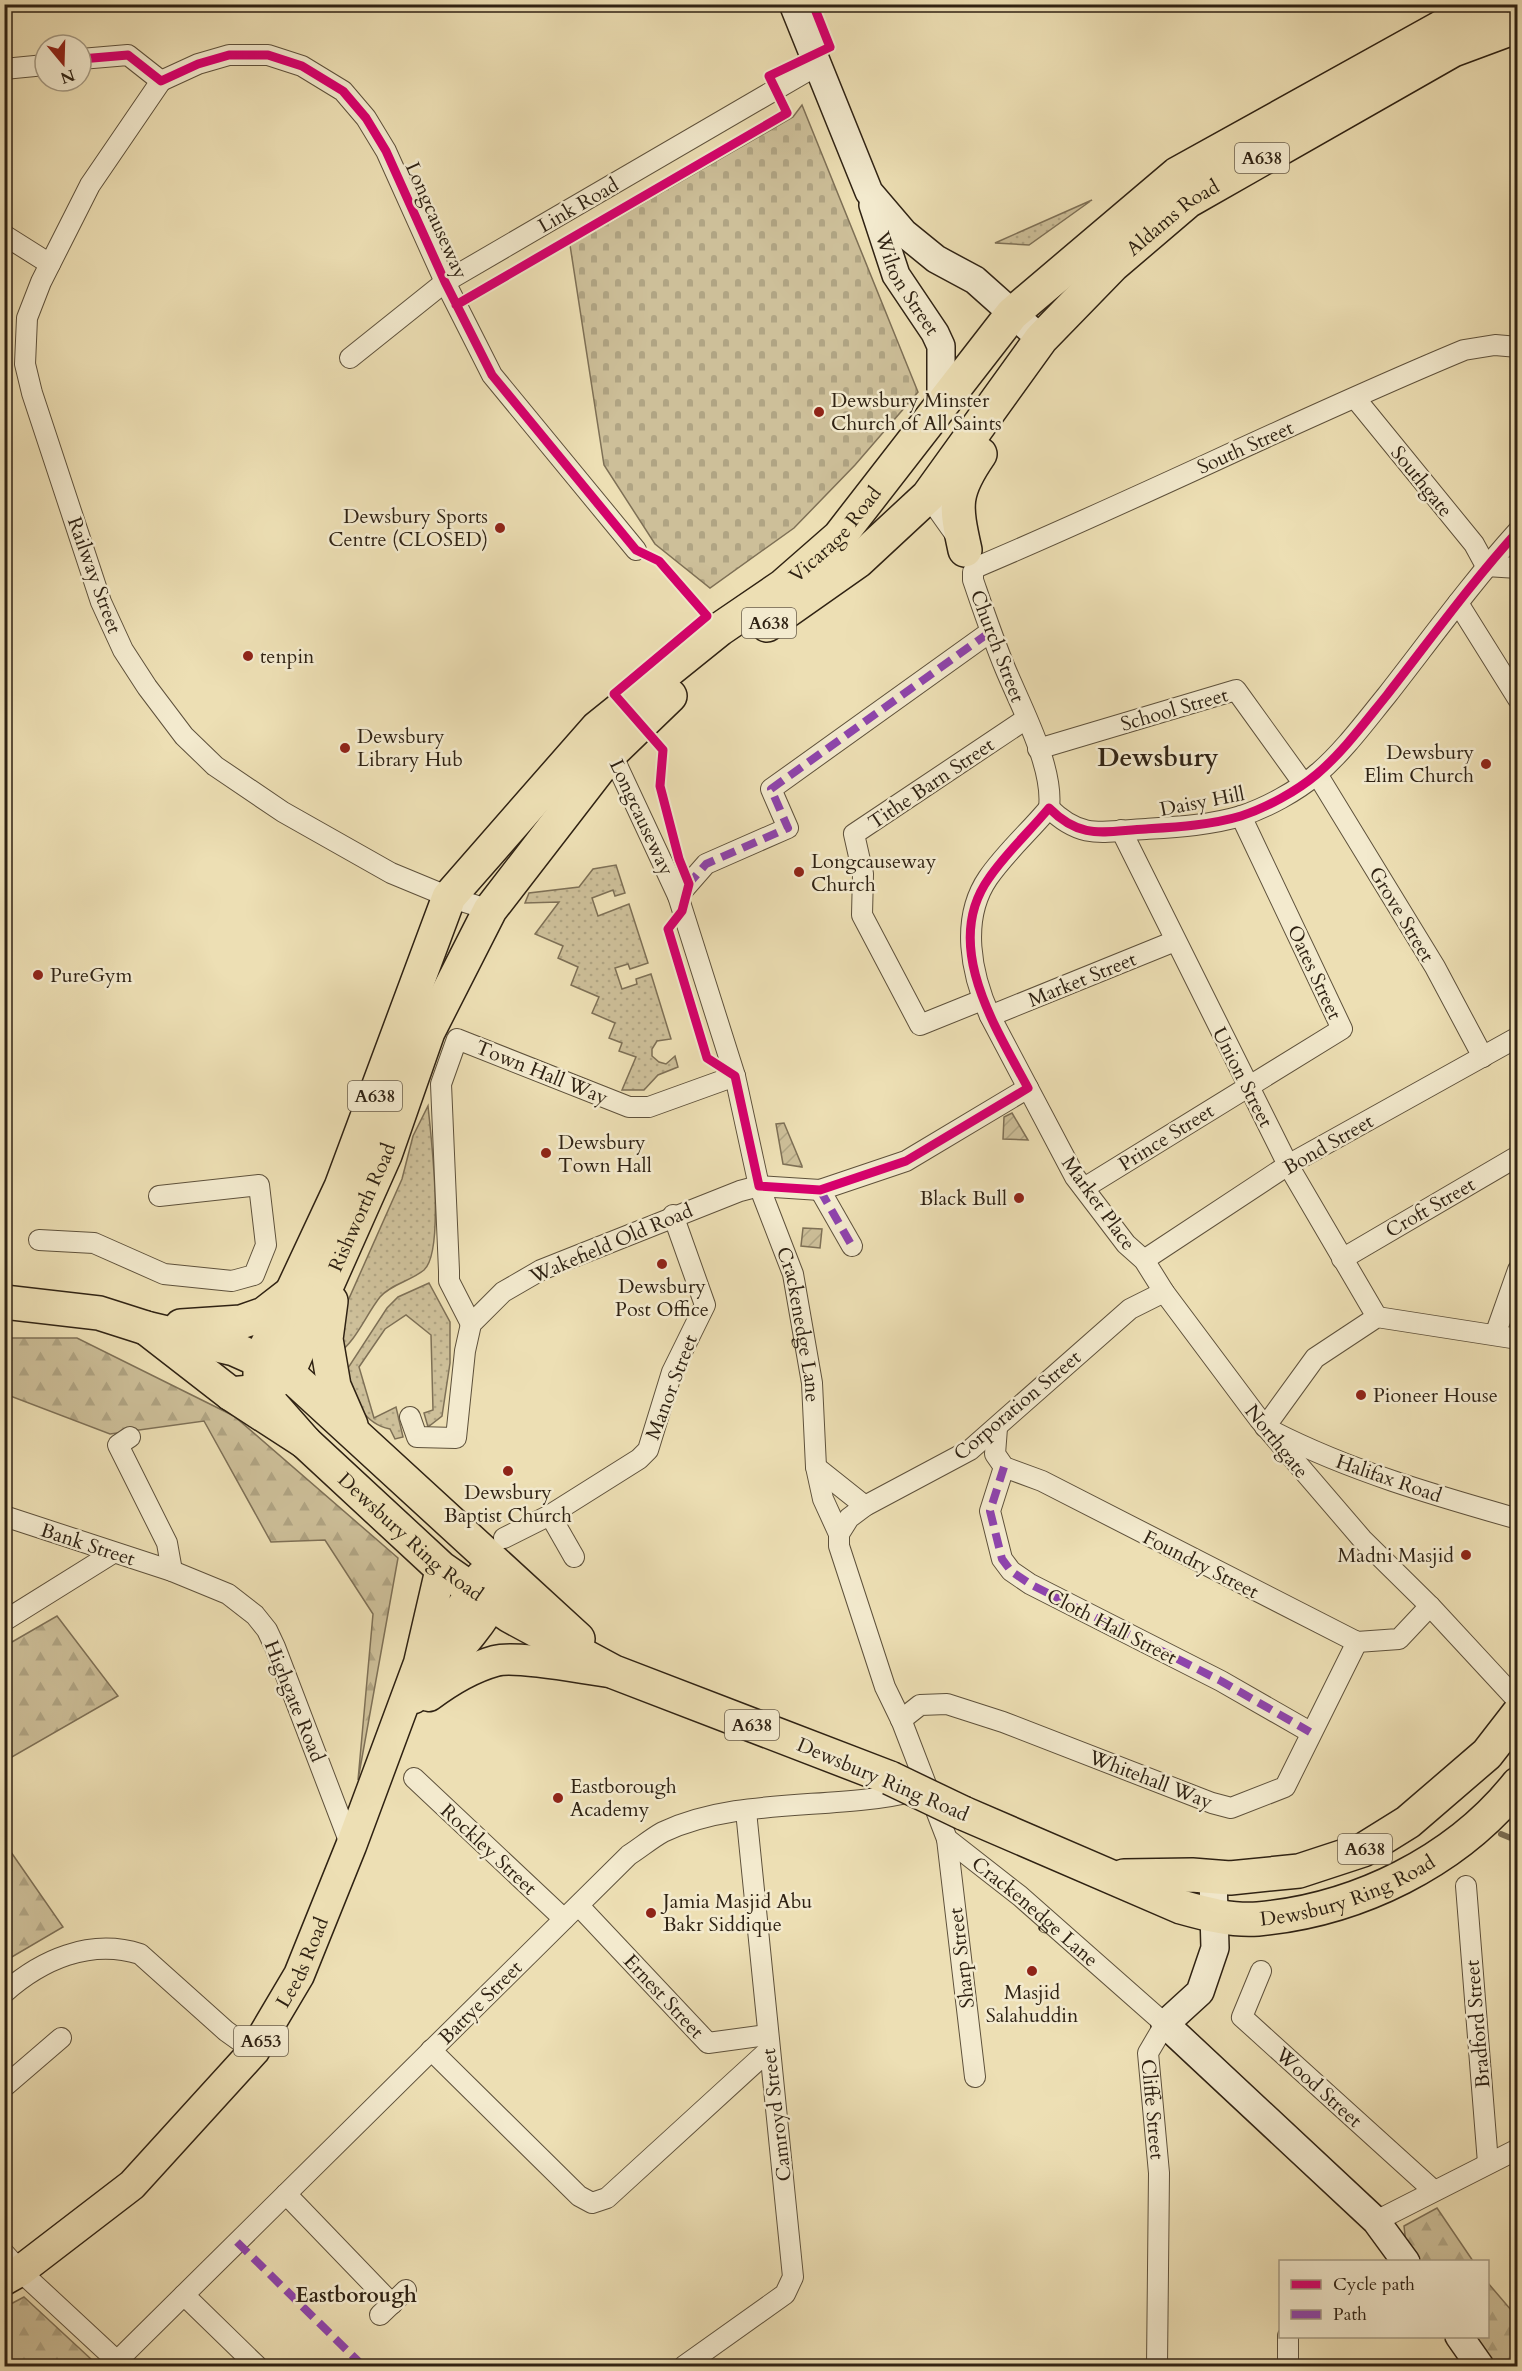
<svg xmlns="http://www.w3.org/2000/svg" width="1522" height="2371" font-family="Cardo,serif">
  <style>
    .grass { fill: url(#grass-dots); stroke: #7e7056; stroke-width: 1.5 }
    .forest { fill: url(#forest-firs); stroke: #7e7056; stroke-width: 1.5 }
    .cemetery { fill: url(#cemetery-stones); stroke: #7e7056; stroke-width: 1.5 }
    .garden { fill: url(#garden-furrows); stroke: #7e7056; stroke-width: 1.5 }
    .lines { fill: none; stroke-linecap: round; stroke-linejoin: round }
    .stream { stroke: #7a6d53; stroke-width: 6 }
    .street-casing { stroke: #5e513b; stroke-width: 22 }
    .secondary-casing { stroke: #2f2213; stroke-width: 30 }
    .primary-casing { stroke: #2f2213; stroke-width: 33 }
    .highway-casing { stroke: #2f2213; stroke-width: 36 }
    .street { stroke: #f3eace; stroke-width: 20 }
    .secondary { stroke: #f3eace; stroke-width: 27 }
    .primary { stroke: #eddfb4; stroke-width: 30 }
    .highway { stroke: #eddfb4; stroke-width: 33 }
    .highway-bridge-casing { stroke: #2f2213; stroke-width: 36; stroke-linecap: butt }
    .highway-bridge { stroke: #eddfb4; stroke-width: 33 }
    .quiet { stroke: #8e44ad; stroke-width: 8; stroke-dasharray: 15 8; stroke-linecap: butt }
    .cycleway-casing { stroke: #f3eace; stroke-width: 13 }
    .cycleway { stroke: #d6006c; stroke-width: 9 }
    .poi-dot { fill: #8f2418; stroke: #f3eace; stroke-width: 2 }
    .labels { text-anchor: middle; stroke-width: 5; stroke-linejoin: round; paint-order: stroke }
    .shield { fill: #f3eace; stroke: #6a5e4b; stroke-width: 1.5 }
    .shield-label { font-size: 18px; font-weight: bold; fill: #2f2213 }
    .street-label { font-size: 20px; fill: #2f2213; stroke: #f3eace }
    .poi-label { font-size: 20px; fill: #2f2213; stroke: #f3eace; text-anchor: start }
    .neighbourhood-label { font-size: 21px; font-weight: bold; fill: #2f2213; stroke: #f3eace }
    .district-label { font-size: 26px; font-weight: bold; fill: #2f2213; stroke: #f3eace }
  </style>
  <defs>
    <pattern id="grass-dots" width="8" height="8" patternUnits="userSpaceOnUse" patternTransform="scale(1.5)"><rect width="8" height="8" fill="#cdbf99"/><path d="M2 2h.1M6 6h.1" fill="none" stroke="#b0a483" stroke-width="1.8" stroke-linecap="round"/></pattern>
    <pattern id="forest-firs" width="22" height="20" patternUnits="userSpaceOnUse" patternTransform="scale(1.5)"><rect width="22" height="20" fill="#cdbf99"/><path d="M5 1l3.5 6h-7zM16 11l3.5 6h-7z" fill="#b0a483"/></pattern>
    <pattern id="cemetery-stones" width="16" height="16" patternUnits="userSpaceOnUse" patternTransform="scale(1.5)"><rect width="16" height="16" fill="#cdbf99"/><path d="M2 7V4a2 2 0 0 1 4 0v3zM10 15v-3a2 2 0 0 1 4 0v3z" fill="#b0a483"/></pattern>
    <pattern id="garden-furrows" width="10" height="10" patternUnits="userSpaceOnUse" patternTransform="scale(1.5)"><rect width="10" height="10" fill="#cdbf99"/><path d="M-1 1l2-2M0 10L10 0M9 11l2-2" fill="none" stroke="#b0a483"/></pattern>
  </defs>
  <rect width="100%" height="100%" fill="#eddfb4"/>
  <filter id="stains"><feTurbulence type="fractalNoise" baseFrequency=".00333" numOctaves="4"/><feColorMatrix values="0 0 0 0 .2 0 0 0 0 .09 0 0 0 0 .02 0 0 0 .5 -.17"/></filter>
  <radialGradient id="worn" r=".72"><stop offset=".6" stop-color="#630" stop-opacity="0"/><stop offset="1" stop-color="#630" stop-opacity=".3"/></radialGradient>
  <!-- grass -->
  <path class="grass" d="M1092,200l-63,45 -34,-2z
    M616,865l9,28 -10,3 -2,-6 -21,8 6,18 31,-12 19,59 -18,6 -2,-5 -13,4 7,21 15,-5 -1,-5 15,-5 20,65 -14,2 -5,8v7l7,6 7,2 9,-8 3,11 -20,8 -14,15h-22l14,-33 -17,-6 3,-8 -13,-5 6,-15 -23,-10 7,-16 -28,-12 7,-18 -20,-9 5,-12 -28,-12 24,-32 -34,1 4,-10 50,-6 14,-18z
    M428,1106c3,30 17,145 -4,164 -13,11 -33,14 -44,27 -15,19 -24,45 -44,58l7,-43 59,-133 11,-43z
    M429,1283l21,39v41l-8,53 -14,11 -4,-14 9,-3 -2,-75 -25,-20 -21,14 -26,38 15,51 22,-11 7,30 -8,2 -5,-10c-29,-6 -36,-32 -44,-58l41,-63 11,-11z"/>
  <!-- forest -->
  <path class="forest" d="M4,1338h73l157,78 164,142 -40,222 15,-166 -48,-74 -54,2 -67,-121 -94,13 -105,-40z
    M57,1616l61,80 -113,65v-115z
    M4,1842l59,85 -58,34h-1z
    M1437,2208l36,53h-55l-12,-17 -2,-18z
    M1488,2283l29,34v49h-24l-21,-29 16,-1z
    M24,2297l68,63 -6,6h-81v-59z"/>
  <!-- cemetery -->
  <path class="cemetery" d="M802,105l116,287 -63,73 -61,63 -84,60 -55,-44 -51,-79 -34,-220 223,-128z"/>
  <!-- garden -->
  <path class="garden" d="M1012,1113l16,27 -25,-1 1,-22z
    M784,1123l18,43v1l-19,-3 -7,-40z
    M803,1228l19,1 -2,19 -19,-2z"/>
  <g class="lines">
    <!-- stream -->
    <path class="stream" d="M1501,1834l17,7"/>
    <!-- street casing -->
    <g class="street-casing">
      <g id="street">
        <path d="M81,59l47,-4 33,26"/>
        <path d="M4,69l41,-4"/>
        <path d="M161,81l-71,104 -49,97 -14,36 -2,46 7,29 69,209 22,48 24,37 37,49 31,30 68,46 108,61 58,24 41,13"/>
        <path d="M161,81l37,-17 31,-9h39l34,11 41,25 23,27 20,33 59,131 47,93 144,175"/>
        <path d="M4,235l46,29"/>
        <path d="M350,358l95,-76 371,-216"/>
        <path d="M1355,398l119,146 12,22"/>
        <path d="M928,496l29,41"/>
        <path d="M1486,566l32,2"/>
        <path d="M977,567c164,-69 323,-149 487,-217l31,-5 23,2"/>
        <path d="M977,567l-4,5v8c10,29 20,59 32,88 16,39 49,99 44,140"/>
        <path d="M1458,603l60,96"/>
        <path id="s1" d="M608,746l70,150 57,180 24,110 34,88 19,109 4,84 7,32 16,35v12l46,141 17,35 45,117 73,57 145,128 -17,29 11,120 -2,193"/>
        <path d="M1038,749l198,-59 67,93"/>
        <path d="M1317,774l118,193 48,90"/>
        <path d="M1049,808c-19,23 -44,45 -61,70 -28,41 -17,96 2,138l85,161 51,67 18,16 20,32 95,127 103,120 68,67 88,95"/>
        <path d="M1049,808c33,33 56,23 97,21 31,-2 65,-4 95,-13 25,-8 56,-25 76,-42 26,-22 48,-52 70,-79 43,-55 84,-112 131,-164"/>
        <path d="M1121,830l167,335 89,152"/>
        <path d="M678,896l28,-32 82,-36 -17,-39 219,-157"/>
        <path d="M982,1000l-62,25 -58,-110 1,-41 -9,-40 172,-115"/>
        <path d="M990,1016l185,-75"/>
        <path d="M1084,1188l258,-159 -101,-213"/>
        <path d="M820,1190l32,56"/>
        <path d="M39,1240l55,3 70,31 68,7 22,-6 12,-30 -7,-60 -100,11"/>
        <path d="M1342,1259l176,-103"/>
        <path d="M1144,1260l144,-95 230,-128"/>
        <path d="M471,1324l-22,-43v-10l-8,-187 16,-45 172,68h20l86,-31"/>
        <path d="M1495,1335l23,-65"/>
        <path d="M410,1417l7,20 39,1 9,-87 6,-27 32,-32 38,-22 199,-79 19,-5 61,4 86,-29 122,-73"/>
        <path d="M1265,1427l50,-69 62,-41 141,22"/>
        <path d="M997,1428l-2,26 9,13 38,14 315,161 42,-3 31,-33"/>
        <path d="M1272,1431c78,40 162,64 246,88"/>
        <path d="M130,1437l-12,8 49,98 5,28"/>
        <path d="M816,1467l49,39"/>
        <path d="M1004,1467l-14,44 12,48 9,12 19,13 191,97 89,51"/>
        <path d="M550,1515l24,42"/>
        <path d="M4,1516l168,55 56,23 27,21 12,15 8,17 76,199"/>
        <path d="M839,1534l10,-16 16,-12 105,-56 160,-141 34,-17"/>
        <path d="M504,1538l46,-23 89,-56 9,-9 24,-78 33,-67 -32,-90"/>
        <path d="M4,1621l109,-68"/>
        <path d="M901,1720l19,-15 27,-1 56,18 209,81 19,5 54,-21 72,-145"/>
        <path d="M414,1778l150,141"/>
        <path d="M947,1839l28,238"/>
        <path d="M1466,1886l22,277"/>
        <path d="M579,1906l129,137 59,-8"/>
        <path d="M1261,1971l-19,46 191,173"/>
        <path d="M4,1993c37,-33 86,-55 136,-39l86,77 28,20"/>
        <path d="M431,2050l148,146 13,7 15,-5 162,-148"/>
        <path d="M4,2087l57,-49"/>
        <path d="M286,2194l106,110"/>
        <path d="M1376,2221l142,-72"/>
        <path d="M4,2253l16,18 97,90"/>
        <path d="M184,2295l73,71"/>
        <path d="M380,2315l26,-25"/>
        <path d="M112,2366l517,-511c11,-7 23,-17 34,-23 77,-36 172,-21 252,-41"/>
        <path d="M684,2366l101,-72 8,-17 -47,-466"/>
        <path d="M1288,2366v-30"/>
      </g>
    </g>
    <!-- secondary casing -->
    <g class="secondary-casing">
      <g id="secondary">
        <path d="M793,4l76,188 35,41 32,26 39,21 66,59"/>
        <path id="s2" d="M873,205l23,70 39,58 6,13v63"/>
        <path d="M1213,1877l2,71 -15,44 -35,32 211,197 30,41"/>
        <path d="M1459,2336l21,30"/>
      </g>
    </g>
    <!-- primary casing -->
    <g class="primary-casing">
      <g id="primary">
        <path d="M429,1696c20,-15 41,-28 66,-35 22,-6 89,8 116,11"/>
        <path d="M414,1698c26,-30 69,-69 84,-107 3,-6 1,-16 1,-23l-18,8 -7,14 -48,64"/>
        <path id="s3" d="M4,2280l16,-9 112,-86 122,-134 45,-76 52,-129 68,-183 22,-95"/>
      </g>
    </g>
    <!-- highway casing -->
    <g class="highway-casing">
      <g id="highway">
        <path d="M965,550c-10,-45 -12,-57 15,-96"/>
        <path id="s4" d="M767,625l91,-64 70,-65 113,-157 72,-74 75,-64 265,-151 65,-24"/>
        <path d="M331,1301l-5,38 8,47 17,39"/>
        <path d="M4,1302l95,11 47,15 88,21 54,24 290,266"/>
        <path d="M181,1326l60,-4 23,-8 27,-21"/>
        <path id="s5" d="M146,1328l85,66 74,48 136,126 69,48 104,56 276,106"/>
        <path id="s6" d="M231,1394l29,-3 28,-18 97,-218 43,-123 62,-122 122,-158 58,-56"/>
        <path id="s7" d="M305,1442l-45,-51v-31l81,-173 108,-290 148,-169 123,-99 63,-43 56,-49 173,-223 165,-140 272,-151 44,-19"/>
        <path id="s8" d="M963,1813l218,94c25,7 51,14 77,12 99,-9 198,-57 260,-135"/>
        <path d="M1124,1876l68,-1 38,3 69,-7 64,-21 45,-28 79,-68 31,-40"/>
      </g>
    </g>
    <!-- street -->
    <use href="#street" class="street"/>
    <!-- secondary -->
    <use href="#secondary" class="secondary"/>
    <!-- primary -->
    <use href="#primary" class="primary"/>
    <!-- highway -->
    <use href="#highway" class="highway"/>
    <!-- highway-bridge casing -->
    <g class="highway-bridge-casing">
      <path id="highway-bridge" d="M890,1778l73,35"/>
    </g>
    <!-- highway-bridge -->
    <use href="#highway-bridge" class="highway-bridge"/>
    <!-- quiet -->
    <path class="quiet" d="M687,886l19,-22 82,-36 -17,-39 219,-157
      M820,1190l32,56
      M1004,1467l-14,44 12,48 9,12 19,13 191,97 89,51
      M237,2242l126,124"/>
    <!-- cycleway casing -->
    <g class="cycleway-casing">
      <path id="cycleway" d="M81,59l47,-4 33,26 37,-17 31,-9h39l34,11 41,25 23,27 20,33 59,131 47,93 144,175 23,11 48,55 -93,78 49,56 -3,36 19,73 10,25 -7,27 -14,18 39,129 28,18 24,110 61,4 86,-29 122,-73c-32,-60 -87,-143 -39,-210 17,-25 41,-47 60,-70 33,33 56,23 97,21 31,-2 65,-4 95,-13 25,-8 56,-25 76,-42 26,-22 48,-52 70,-79 43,-55 84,-112 131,-164
        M456,305l331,-192 -18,-37 61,-29 -17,-43"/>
    </g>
    <!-- cycleway -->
    <use href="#cycleway" class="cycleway"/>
  </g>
  <!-- markers -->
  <g class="poi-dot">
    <circle cx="819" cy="412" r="6"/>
    <circle cx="500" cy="528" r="6"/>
    <circle cx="248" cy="656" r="6"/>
    <circle cx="345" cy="748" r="6"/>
    <circle cx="1486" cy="764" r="6"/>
    <circle cx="799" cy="872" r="6"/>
    <circle cx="38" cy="975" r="6"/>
    <circle cx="546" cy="1153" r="6"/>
    <circle cx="1019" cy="1198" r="6"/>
    <circle cx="662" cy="1264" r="6"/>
    <circle cx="1361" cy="1395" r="6"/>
    <circle cx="508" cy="1471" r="6"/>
    <circle cx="1466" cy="1555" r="6"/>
    <circle cx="558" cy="1798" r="6"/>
    <circle cx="651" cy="1913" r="6"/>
    <circle cx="1032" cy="1971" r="6"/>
  </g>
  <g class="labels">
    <!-- shield labels -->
    <g class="shield">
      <rect x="1235" y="143" width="54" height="30" rx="4.5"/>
      <rect x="742" y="608" width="54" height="30" rx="4.5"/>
      <rect x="348" y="1081" width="54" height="30" rx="4.5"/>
      <rect x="725" y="1710" width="54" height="30" rx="4.5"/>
      <rect x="1338" y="1834" width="54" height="30" rx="4.5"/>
      <rect x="234" y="2026" width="54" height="30" rx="4.5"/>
    </g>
    <g class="shield-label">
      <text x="1262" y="164">A638</text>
      <text x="769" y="629">A638</text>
      <text x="375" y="1102">A638</text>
      <text x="752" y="1731">A638</text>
      <text x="1365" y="1855">A638</text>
      <text x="261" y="2047">A653</text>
    </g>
    <!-- street labels -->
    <g class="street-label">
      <text transform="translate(578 205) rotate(-30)" y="7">Link Road</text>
      <text dy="7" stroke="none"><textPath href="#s4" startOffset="580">Aldams Road</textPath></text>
      <text transform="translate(437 220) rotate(66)" y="7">Longcauseway</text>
      <text dy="7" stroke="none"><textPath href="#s2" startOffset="86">Wilton Street</textPath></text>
      <text transform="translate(1245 447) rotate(-24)" y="7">South Street</text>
      <text transform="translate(1422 481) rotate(51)" y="7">Southgate</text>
      <text dy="7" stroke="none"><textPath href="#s7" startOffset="1132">Vicarage Road</textPath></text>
      <text transform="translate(95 575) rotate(70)" y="7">Railway Street</text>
      <text transform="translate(998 646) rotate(69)" y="7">Church Street</text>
      <text transform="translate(1174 709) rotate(-16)" y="7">School Street</text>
      <text transform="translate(931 783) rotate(-34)" y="7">Tithe Barn Street</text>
      <text transform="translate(1202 801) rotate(-11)" y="7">Daisy Hill</text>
      <text transform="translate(642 817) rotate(65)" y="7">Longcauseway</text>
      <text transform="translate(1402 914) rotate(59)" y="7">Grove Street</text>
      <text transform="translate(1315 972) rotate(65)" y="7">Oates Street</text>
      <text transform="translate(1082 979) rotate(-22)" y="7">Market Street</text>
      <text transform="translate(542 1072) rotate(22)" y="7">Town Hall Way</text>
      <text transform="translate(1243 1077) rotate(63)" y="7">Union Street</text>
      <text transform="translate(1166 1137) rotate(-32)" y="7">Prince Street</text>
      <text transform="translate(1328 1144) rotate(-30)" y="7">Bond Street</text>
      <text transform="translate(1099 1203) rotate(54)" y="7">Market Place</text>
      <text dy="7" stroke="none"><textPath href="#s6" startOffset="244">Rishworth Road</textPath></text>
      <text transform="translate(1430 1207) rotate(-30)" y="7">Croft Street</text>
      <text transform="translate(611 1243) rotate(-23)" y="7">Wakefield Old Road</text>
      <text dy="7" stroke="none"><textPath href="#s1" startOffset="612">Crackenedge Lane</textPath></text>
      <text transform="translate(671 1387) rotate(-69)" y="7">Manor Street</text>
      <text transform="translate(1017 1405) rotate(-40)" y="7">Corporation Street</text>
      <text transform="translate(1277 1441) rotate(51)" y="7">Northgate</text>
      <text transform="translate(1389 1478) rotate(19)" y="7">Halifax Road</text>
      <text dy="7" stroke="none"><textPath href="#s5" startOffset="338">Dewsbury Ring Road</textPath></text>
      <text transform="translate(88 1544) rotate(18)" y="7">Bank Street</text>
      <text transform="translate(1201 1564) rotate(27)" y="7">Foundry Street</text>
      <text transform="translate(1112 1626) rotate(27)" y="7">Cloth Hall Street</text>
      <text transform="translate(295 1701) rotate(68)" y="7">Highgate Road</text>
      <text transform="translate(883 1779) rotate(23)" y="7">Dewsbury Ring Road</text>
      <text transform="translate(1151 1779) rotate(21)" y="7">Whitehall Way</text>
      <text transform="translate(489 1849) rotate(43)" y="7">Rockley Street</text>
      <text dy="7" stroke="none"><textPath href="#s8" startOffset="410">Dewsbury Ring Road</textPath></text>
      <text dy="7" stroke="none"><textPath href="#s1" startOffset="1266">Crackenedge Lane</textPath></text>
      <text transform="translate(961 1958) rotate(-97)" y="7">Sharp Street</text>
      <text dy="7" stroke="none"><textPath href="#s3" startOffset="442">Leeds Road</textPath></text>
      <text transform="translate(664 1996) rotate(47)" y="7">Ernest Street</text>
      <text transform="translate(480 2002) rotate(-45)" y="7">Battye Street</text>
      <text transform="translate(1477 2024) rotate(-95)" y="7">Bradford Street</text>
      <text transform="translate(1319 2087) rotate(42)" y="7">Wood Street</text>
      <text dy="7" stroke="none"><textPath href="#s1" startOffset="1528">Cliffe Street</textPath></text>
      <text transform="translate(776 2115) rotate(-97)" y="7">Camroyd Street</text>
    </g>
    <!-- poi labels -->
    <g class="poi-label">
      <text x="831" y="407">Dewsbury Minster<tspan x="831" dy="23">Church of All Saints</tspan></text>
      <text x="488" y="523" text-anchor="end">Dewsbury Sports<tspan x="488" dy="23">Centre (CLOSED)</tspan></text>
      <text x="260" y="663">tenpin</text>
      <text x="357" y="743">Dewsbury<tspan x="357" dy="23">Library Hub</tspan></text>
      <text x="1474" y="759" text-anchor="end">Dewsbury<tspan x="1474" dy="23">Elim Church</tspan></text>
      <text x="811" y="868">Longcauseway<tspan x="811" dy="23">Church</tspan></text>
      <text x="50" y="982">PureGym</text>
      <text x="558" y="1149">Dewsbury<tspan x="558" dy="23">Town Hall</tspan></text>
      <text x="1007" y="1205" text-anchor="end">Black Bull</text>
      <text x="662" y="1293" text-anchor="middle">Dewsbury<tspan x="662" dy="23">Post Office</tspan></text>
      <text x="1373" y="1402">Pioneer House</text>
      <text x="508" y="1499" text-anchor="middle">Dewsbury<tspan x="508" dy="23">Baptist Church</tspan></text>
      <text x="1454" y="1562" text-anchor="end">Madni Masjid</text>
      <text x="570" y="1793">Eastborough<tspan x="570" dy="23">Academy</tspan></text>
      <text x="663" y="1908">Jamia Masjid Abu<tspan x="663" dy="23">Bakr Siddique</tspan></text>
      <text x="1032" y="1999" text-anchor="middle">Masjid<tspan x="1032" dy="23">Salahuddin</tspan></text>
    </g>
    <!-- neighbourhood labels -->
    <g class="neighbourhood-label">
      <text x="356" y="2302">Eastborough</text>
    </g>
    <!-- district labels -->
    <g class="district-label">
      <text x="1158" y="766">Dewsbury</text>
    </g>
  </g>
  <!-- margin -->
  <rect width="1522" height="2371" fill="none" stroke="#eddfb4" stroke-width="24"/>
  <rect x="6" y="6" width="1510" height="2359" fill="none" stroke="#2f2213" stroke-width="3"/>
  <rect x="12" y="12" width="1498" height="2347" fill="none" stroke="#2f2213" stroke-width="1.5"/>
  <!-- legend -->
  <rect x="1279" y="2260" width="210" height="78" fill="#f3eace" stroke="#a59a83" stroke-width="1.5"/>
  <rect x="1291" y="2280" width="30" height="9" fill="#d6006c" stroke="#a59a83" stroke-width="1.5"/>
  <text x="1333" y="2290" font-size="18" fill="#2f2213">Cycle path</text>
  <rect x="1291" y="2310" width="30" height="9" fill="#8e44ad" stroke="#a59a83" stroke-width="1.5"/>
  <text x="1333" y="2320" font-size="18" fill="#2f2213">Path</text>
  <!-- north arrow -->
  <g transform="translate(63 63) rotate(161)"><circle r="28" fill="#f3eace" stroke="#a59a83" stroke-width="1.5"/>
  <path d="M0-4.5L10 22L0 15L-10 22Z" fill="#8f2418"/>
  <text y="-9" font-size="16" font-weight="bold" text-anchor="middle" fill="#2f2213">N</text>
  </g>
  <rect width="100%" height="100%" filter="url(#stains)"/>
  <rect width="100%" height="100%" fill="url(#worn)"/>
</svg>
